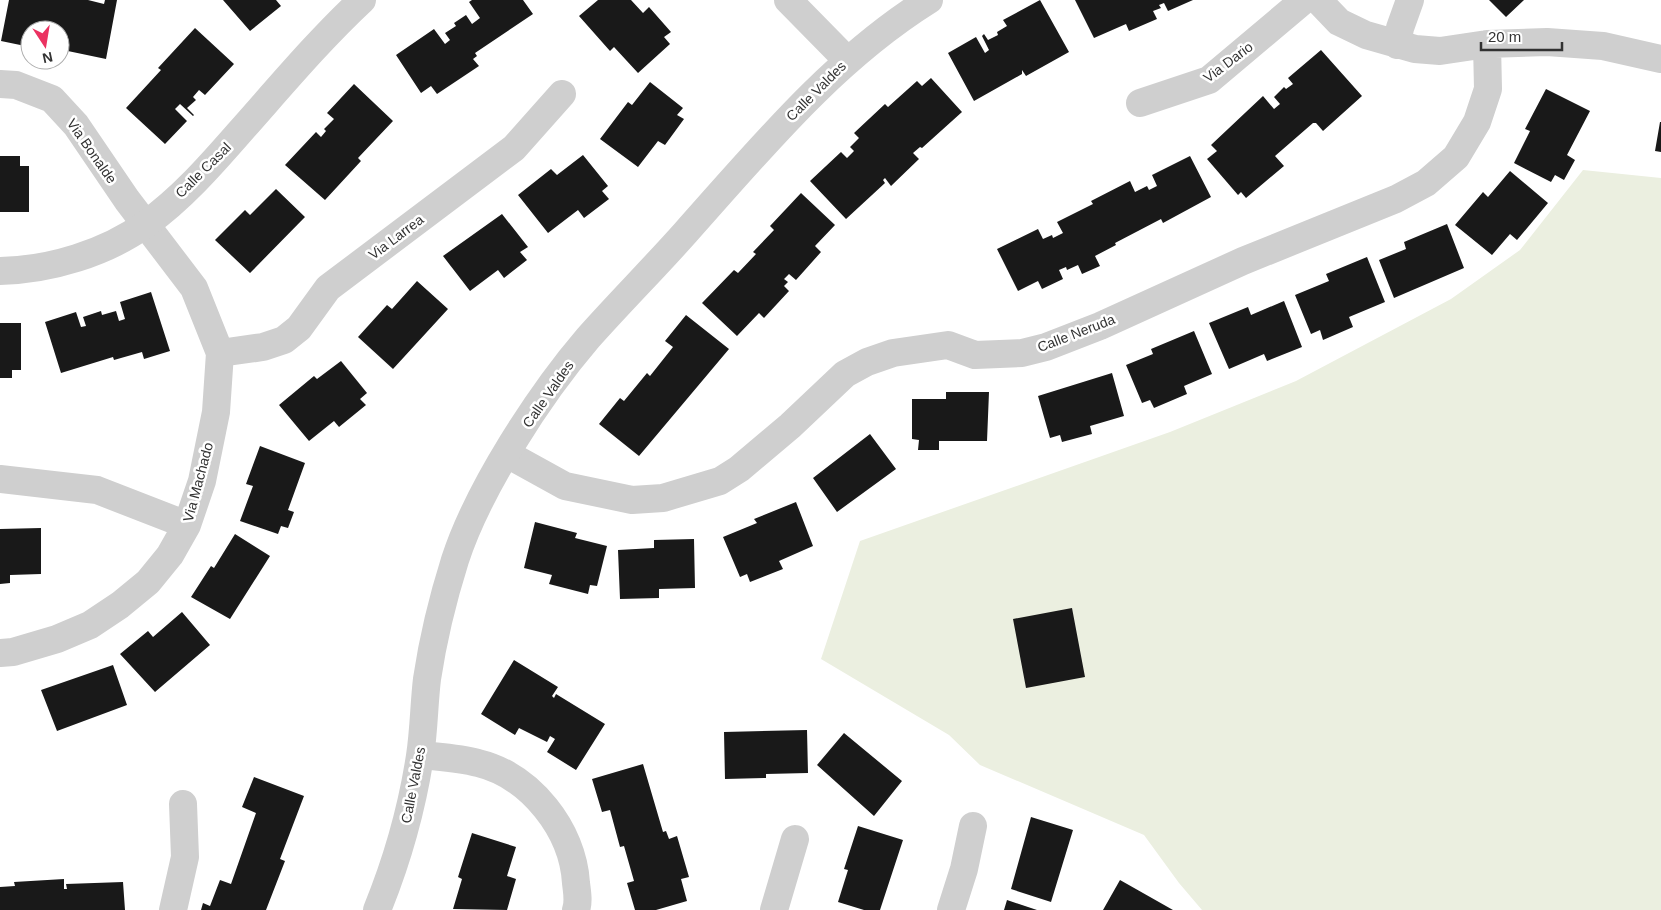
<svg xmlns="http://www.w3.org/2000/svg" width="1661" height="910" font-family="Helvetica,sans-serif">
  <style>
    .green { fill: #ebefe0 }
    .building { fill: #191919 }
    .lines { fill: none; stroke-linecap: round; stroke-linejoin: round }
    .minor { stroke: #cfcfcf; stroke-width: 28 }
    .tertiary { stroke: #cfcfcf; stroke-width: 28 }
    .labels { text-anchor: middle; stroke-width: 5; stroke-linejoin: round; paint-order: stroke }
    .street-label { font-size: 14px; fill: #323232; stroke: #fff }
  </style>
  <rect width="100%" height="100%" fill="#fff"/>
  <!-- green -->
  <path class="green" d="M1583,170l78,8v732h-459l-23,-27 -35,-48 -164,-70 -31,-30 -128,-76 39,-118 310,-109 126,-51 155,-82 69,-49z"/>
  <!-- building -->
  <path class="building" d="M9,0h79l16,4 1,-4h12l-11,59 -43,-9 1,-7 -4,-1v-12h-30v17l-29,-6z
    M223,0h53l5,6 -31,25z
    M472,0h51l10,14 -58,39 2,3 -4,3 6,7 -42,28 -6,-8 -10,7 -25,-38 38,-26 11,15 5,-4 -5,-7 11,-7 -2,-3 12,-8 6,9 8,-6 -11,-16z
    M598,0h33l12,13 6,-6 22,25 -7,5 6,7 -32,29 -24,-26 -4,4 -31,-35z
    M1040,0l29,52 -43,24 -4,-6v4l-48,27 -26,-48 28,-16 9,16 4,-3 -7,-14 2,-2 4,6 10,-5 -1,-3 10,-6 -4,-6z
    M1075,0h118l-25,11 -4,-8 -5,2 2,3 -8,3 4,8 -28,12 -3,-7 -32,14z
    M1489,0h35l-18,17z
    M195,28l39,36 -29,31 -6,-5 -6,7 3,3 -9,8 7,7 -1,1 -13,-12 -5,5 12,12 -22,23 -39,-36 35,-38 -3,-2z
    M1321,50l41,46 -39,35 -7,-8h-3l-38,33 9,10 -38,32 -5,-6 -3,3 -31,-36 10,-8 -6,-6 52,-49 11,13 6,-5 -6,-7 10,-10 2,2 7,-5 -5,-6z
    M931,78l31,34 -40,36 -2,-1 -7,6 6,6 -28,27 -6,-8 -2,2 2,3 -39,36 -36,-38 31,-29 6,6 7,-7 -4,-4 9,-9 -5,-5 31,-29 3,3 29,-26 5,5z
    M650,82l33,26 -6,7 7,4 -19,26 -7,-4 -20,26 -38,-28 28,-37 4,3z
    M354,84l39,37 -35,37 3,3 -36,39 -40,-35 31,-33 5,5 5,-6 -2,-2 10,-10 -7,-6z
    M1546,89l44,22 -23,44 8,5 -11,20 -9,-5 -4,7 -37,-19 16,-32 -5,-2z
    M1660,122h1v30l-6,-1z
    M583,155l25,31 -6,5 7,8 -25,19 -6,-8 -30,23 -30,-38 33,-26 6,6z
    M0,156h20v10h9v46h-29z
    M1190,156l21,41 -48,26 -2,-4 -46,24 1,2 -21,11 5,10 -18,8 -4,-9 -11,5 -1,-3 -7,3 4,9 -21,10 -4,-8 -20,10 -21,-42 41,-20 5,10 9,-4 1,3 10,-5 -6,-11 36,-18 -2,-3 39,-20 5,11 12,-6 2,4 8,-4 -5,-11z
    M1510,171l38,32 -31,37 -7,-6 -18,21 -37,-30 28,-33 5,5z
    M276,189l29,28 -55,56 -35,-33 30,-30 5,5z
    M801,193l34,32 -20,21 6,6 -25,28 -7,-6 -5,5 4,3 -4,4 5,5 -25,27 -5,-5 -22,23 -35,-33 32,-33 4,3 18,-19 -3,-2 21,-22 -4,-4z
    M502,214l26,33 -8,5 7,8 -23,18 -6,-8 -28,21 -27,-35z
    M1447,224l17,44 -70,30 -15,-38 27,-11 -2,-7z
    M1367,257l18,45 -36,15 4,10 -30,13 -3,-10 -9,4 -16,-39 34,-14 -3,-7z
    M417,281l31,28 -55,60 -35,-32 29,-32 5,4z
    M151,292l19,59 -26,8 -2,-7 -28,8 -1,-3 -52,16 -16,-51 31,-10 5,15 5,-1 -3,-9 18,-6 1,4 14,-4 3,10 6,-2 -5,-17z
    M1284,301l18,46 -35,14 -3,-7 -35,15 -20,-46 39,-16 3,8z
    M686,315l43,34 -90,107 -40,-32 21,-26 4,3 23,-28 3,3 23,-29 -8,-6z
    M0,323h21v47h-9v8h-12z
    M1194,331l18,43 -28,12 3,8 -33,14 -4,-8 -8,3 -16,-38 27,-11 -2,-5z
    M341,361l26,32 -7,6 6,6 -27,22 -5,-6 -25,20 -30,-36 35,-29 3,3z
    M1112,373l12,43 -34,10 2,8 -30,8 -2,-7 -10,3 -12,-42z
    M946,392h43l-2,49h-48v9h-21l1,-10 -7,-1v-40h34z
    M870,434l26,35 -59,43 -24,-34z
    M260,446l45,17 -17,47 6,2 -6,16 -7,-2 -3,8 -38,-13 13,-35 -7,-2z
    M796,502l17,44 -34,15 4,8 -33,13 -3,-8 -7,3 -17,-40 34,-14 -3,-4z
    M535,522l42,11 -2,5 32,8 -10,40 -7,-1 -2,9 -39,-10 3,-9 -28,-7z
    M41,528v46l-31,1v8l-10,1v-55z
    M235,534l35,22 -40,63 -39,-22 20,-31 3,2z
    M694,539l1,49 -36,1v9l-39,1 -2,-49 36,-2v-8z
    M1072,608l13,69 -59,11 -13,-69z
    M182,612l28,33 -55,47 -35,-38 28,-23 5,6z
    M514,660l44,27 -6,9 2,2 2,-4 49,30 -29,46 -29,-18 8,-13 -5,-3 -3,6 -28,-14 -4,7 -34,-21z
    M113,665l14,40 -70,26 -16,-41z
    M807,730l1,43 -42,1v4l-41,1 -1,-47z
    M844,733l58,48 -28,35 -57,-51z
    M643,764l20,68 3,-1 3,8 8,-3 12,41 -8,2 6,22 -31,9h-21l-8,-27 7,-2 -10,-35 -4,1 -10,-37 -8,2 -10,-33z
    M254,777l50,19 -24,63 5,2 -19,49h-65l2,-7 7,3 10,-26 11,4 25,-71 -14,-6z
    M1031,817l42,13 -22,72 -40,-13z
    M858,826l45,14 -23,70h-16l-26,-8 10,-32 -4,-1z
    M472,833l44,14 -9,29 9,3 -9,31 -54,-1 9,-30 -4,-2z
    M64,879v10h3l-1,-5 57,-2 2,28h-125v-23l15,-1 -1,-4z
    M1120,880l53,30h-70z
    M1007,900l30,10h-33z"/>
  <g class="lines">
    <!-- minor -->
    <path class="minor" d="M1318,0l21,22 27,13 49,14 25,2 47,-7 60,-2 56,4 58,13
      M1397,45l3,-17 10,-28
      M0,84l16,1 36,14 24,26 51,75 67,88 26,65 -4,59 -14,69 -15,44 -17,30 -22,27 -28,23 -30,20 -33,14 -44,13 -13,1
      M1140,103l69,-23 95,-80
      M220,353l43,-6 21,-7 15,-12 29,-40 186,-140 48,-54
      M507,454l58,32 67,14 31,-2 57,-17 19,-12 51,-43 55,-52 22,-12 26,-9 55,-8 27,10 47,-2 24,-6 54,-21 143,-65 153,-62 30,-16 30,-26 21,-35 11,-33 -1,-45
      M0,479l97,11 90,35
      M421,755c18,2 39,3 57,8 53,13 95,67 98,120 1,9 3,18 0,27
      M173,910l12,-53 -2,-53
      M774,910l21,-71
      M951,910l13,-41 9,-43"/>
    <!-- tertiary -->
    <path class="tertiary" d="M788,0l59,60
      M0,271c50,-1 106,-18 146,-47 35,-25 64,-58 92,-90 41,-46 80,-93 124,-134
      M377,910c20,-49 35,-102 43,-154 4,-26 4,-52 7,-77 6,-40 16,-81 28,-119 23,-71 85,-166 133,-222 32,-36 66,-70 98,-106 75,-84 147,-172 243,-232"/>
  </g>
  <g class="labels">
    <!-- street labels -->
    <g class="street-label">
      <text transform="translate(1228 62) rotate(-37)" y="5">Via Dario</text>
      <text transform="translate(816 91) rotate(-45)" y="5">Calle Valdes</text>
      <text transform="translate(92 151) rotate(55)" y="5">Via Bonalde</text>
      <text transform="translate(203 170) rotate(-45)" y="5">Calle Casal</text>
      <text transform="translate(396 237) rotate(-37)" y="5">Via Larrea</text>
      <text transform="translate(1076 333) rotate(-21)" y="5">Calle Neruda</text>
      <text transform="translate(548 394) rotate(-55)" y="5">Calle Valdes</text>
      <text transform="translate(198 482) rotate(-75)" y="5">Via Machado</text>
      <text transform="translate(413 785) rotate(-79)" y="5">Calle Valdes</text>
    </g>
  </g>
  <!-- north arrow -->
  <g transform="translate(45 45) rotate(168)"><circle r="24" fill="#ffffff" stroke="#adadad"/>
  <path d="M0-4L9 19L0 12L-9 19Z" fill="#eb3261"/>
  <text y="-8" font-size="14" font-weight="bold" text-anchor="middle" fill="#323232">N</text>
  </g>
  <!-- scale -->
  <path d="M1481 42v8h81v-8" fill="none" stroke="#323232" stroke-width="2.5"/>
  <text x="1488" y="42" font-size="15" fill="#323232" stroke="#ffffff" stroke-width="4" paint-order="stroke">20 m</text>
</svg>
